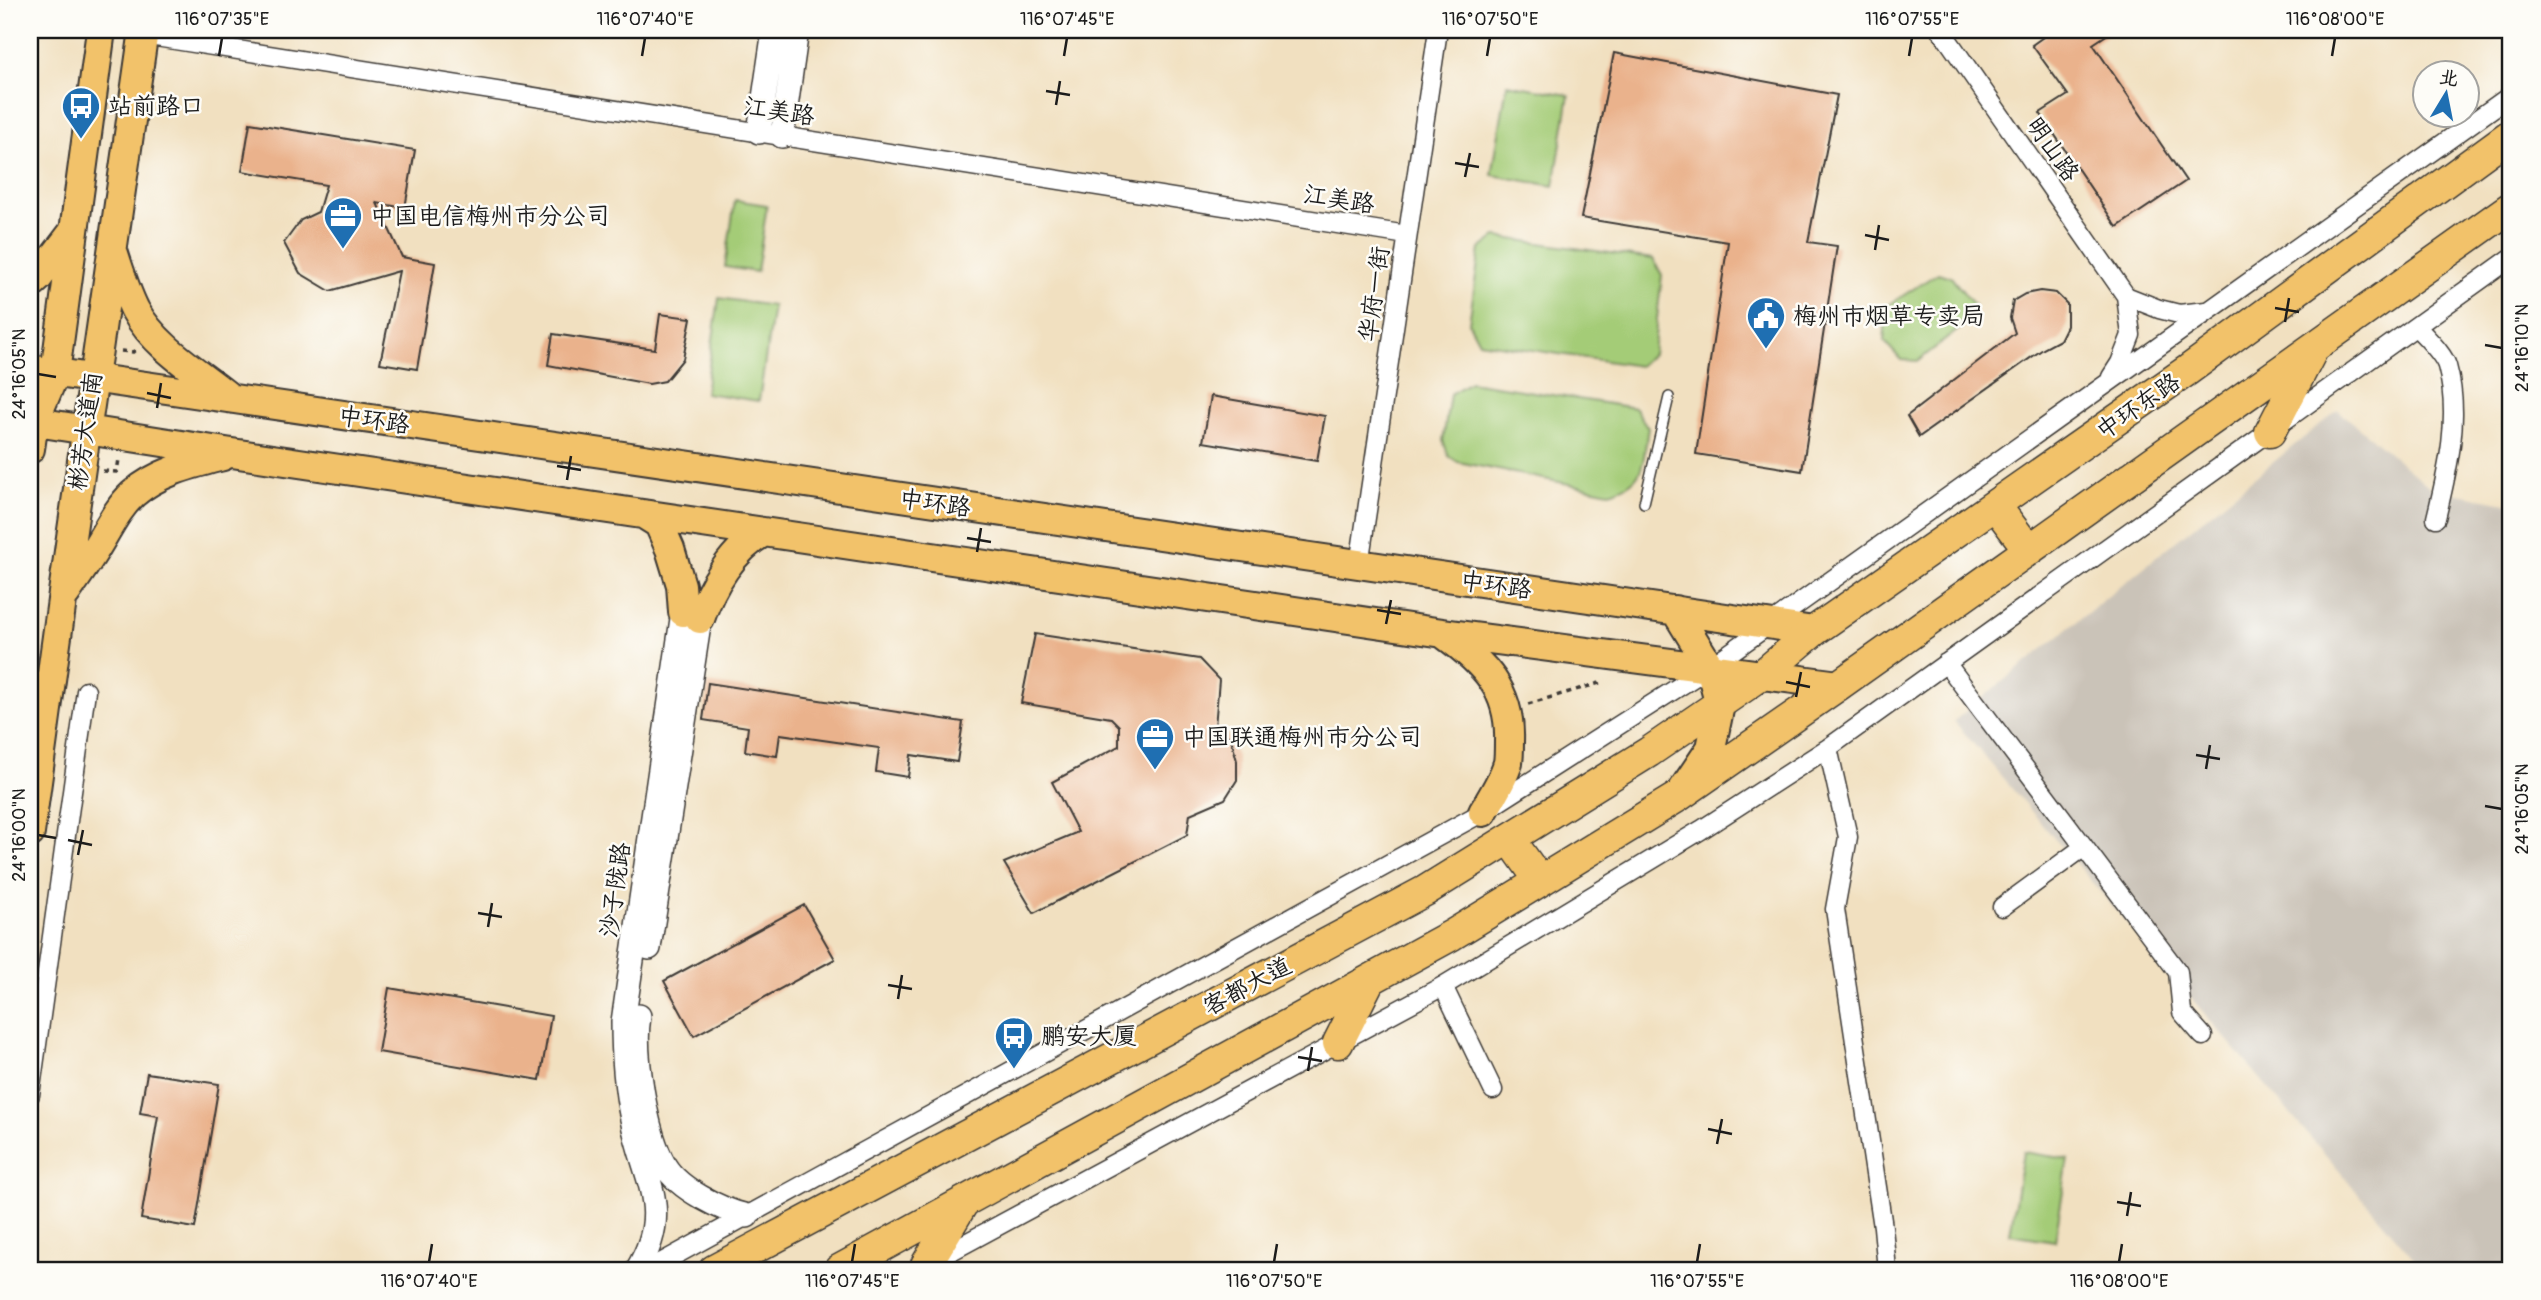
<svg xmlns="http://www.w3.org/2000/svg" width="2541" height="1300" font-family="Pangolin,'LXGW WenKai TC',sans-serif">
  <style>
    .industrial { fill: #cac3b8 }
    .green { fill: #a4cc77; stroke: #60744a; stroke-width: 2 }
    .building { fill: #eab28c }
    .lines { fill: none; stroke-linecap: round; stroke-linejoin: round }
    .service-casing { stroke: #3c3935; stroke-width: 12 }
    .minor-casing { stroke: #3c3935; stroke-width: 21 }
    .tertiary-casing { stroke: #3c3935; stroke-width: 26 }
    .primary-casing { stroke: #3c3935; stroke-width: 32 }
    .trunk-casing { stroke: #3c3935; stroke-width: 33 }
    .path { stroke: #3c3935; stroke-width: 3.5; stroke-dasharray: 5 5; stroke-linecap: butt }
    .service { stroke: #fff; stroke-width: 9 }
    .minor { stroke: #fff; stroke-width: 18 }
    .tertiary { stroke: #fff; stroke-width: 23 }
    .primary { stroke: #f2c26a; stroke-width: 28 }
    .trunk { stroke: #f2c26a; stroke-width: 30 }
    .ticks { fill: none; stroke: #1c1c1c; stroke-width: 2.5 }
    .labels { text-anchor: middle; stroke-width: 5; stroke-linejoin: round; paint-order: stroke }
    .poi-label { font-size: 24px; fill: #1c1c1c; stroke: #fdfcf7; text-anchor: start }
    .street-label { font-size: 24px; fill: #1c1c1c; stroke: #fdfcf7 }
    .neatline { fill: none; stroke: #1c1c1c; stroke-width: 2.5 }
    .ticks-label { font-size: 18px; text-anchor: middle; fill: #1c1c1c }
  </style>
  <rect width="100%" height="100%" fill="#fdfcf7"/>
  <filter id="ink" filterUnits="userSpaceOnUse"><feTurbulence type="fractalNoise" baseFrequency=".0143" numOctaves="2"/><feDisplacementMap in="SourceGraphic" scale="14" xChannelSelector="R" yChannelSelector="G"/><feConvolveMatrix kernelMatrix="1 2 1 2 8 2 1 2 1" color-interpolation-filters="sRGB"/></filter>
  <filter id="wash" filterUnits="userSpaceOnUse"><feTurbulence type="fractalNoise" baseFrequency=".00686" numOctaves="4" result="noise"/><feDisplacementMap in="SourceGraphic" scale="28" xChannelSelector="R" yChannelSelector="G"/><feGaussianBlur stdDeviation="1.57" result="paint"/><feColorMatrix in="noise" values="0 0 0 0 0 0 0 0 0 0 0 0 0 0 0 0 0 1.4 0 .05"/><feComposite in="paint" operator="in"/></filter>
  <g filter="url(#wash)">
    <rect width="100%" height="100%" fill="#f1e0c0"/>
    <!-- industrial -->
    <path class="industrial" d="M2338,410l94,79 79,15v766h-87l-470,-549z"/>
    <!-- green -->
    <path class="green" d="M1507,84l62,11 -15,91 -62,-11z
      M735,200l32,5 -10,67 -32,-5z
      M1496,237l157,22 9,16 -9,79 -14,12 -160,-24 -10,-19 11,-74z
      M1938,273l13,4 23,28 -3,15 -53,41 -17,-1 -17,-19 3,-35z
      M719,298l54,8 -14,95 -54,-8z
      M1470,382l165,26 13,20c-6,34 0,54 -39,64l-151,-30 -9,-6 -6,-15 7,-47z
      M2023,1152l45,7 -13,82 -45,-7z"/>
    <g id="blocks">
      <!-- building -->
      <path class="building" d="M2053,30h61l-21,14 93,137 -69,46 -77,-114 28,-18 -36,-50z
        M1614,53l223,42 -29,147 29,4 -35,225 -106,-17 32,-212 -147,-24z
        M250,123l165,27 -10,58 -28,-5 25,54 33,6 -18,106 -37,-6 19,-92 -69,20 -30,-18 -16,-30 17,-23 17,-8 8,-27 -84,-14z
        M2040,291l16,2 11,11v22l-7,14 -17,9 -124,88 -12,-21 108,-83 -5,-15 3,-17 12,-7z
        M660,314l31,4 -8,41 -18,22 -16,3 -101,-19 5,-31 102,15z
        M1211,396l114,20 -8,45 -114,-19z
        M1035,634l164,25 20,21 -4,47 16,11 6,23v19l-12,19 -35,15 -3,21 -153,78 -30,-50 74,-31 -26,-50 67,-36v-20l-8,-8 -90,-15z
        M708,683l255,39 -6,40 -46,-7 -3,22 -32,-5 3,-24 -99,-14 -3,22 -32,-5 3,-24 -45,-7z
        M804,905l31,54 -141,77 -30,-55z
        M389,988l162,28 -11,64 -162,-28z
        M147,1073l72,11 -24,144 -54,-9 17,-103 -18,-3z"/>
    </g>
  </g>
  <g filter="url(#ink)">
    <use href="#blocks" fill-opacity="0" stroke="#3c3935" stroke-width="2"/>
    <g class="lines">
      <!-- service casing -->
      <g class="service-casing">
        <path id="service" d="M1644,503l25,-106"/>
      </g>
      <!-- minor casing -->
      <g class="minor-casing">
        <path id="minor" d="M1941,30l185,266 5,39 -11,28 -9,14
          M143,35l1264,200
          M2126,296l33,13 20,5 27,-3
          M2417,327c9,11 26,26 30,39 14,50 1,103 -11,152
          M1359,565l79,-535
          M1946,663l232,309 4,40 21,24
          M1828,748l20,89 -13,72 48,318 4,43
          M2002,907l82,-60
          M1443,986l50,104
          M30,1095l56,-404
          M931,1262l512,-276 258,-156 127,-82 683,-490
          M648,1270l835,-458 227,-145 801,-572"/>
      </g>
      <!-- tertiary casing -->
      <g class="tertiary-casing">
        <path id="tertiary" d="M759,132l15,-102
          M782,136l15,-106
          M649,948l51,-329
          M639,1016c-6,35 7,119 26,150 14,23 56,44 82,50
          M637,1270c37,-61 6,-91 -5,-151 -7,-33 -9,-64 -9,-97l60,-410"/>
      </g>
      <!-- primary casing -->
      <g class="primary-casing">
        <path id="primary" d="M114,254c6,19 12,38 21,56 20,37 63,62 95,88
          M30,285l8,-7 35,-46
          M30,369l1784,262
          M30,421l202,32 1211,180 396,52
          M30,449l4,-27 21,-49 46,-343
          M643,514l16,10 11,25 11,36 2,27
          M66,593c10,-15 21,-30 30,-45 12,-19 21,-39 37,-54 25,-22 59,-30 90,-38
          M1675,610l35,57 10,38 -9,43 -31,46
          M700,619c11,-33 33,-70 64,-87
          M1445,635c39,28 66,55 64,106 0,7 0,16 -1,22 -5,17 -16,34 -25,49
          M30,833c36,-268 75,-536 114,-803"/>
      </g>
      <!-- trunk casing -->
      <g class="trunk-casing">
        <path id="trunk" d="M2270,432l42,-81
          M1995,505l34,45
          M1510,839l30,42
          M1338,1043l31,-62
          M926,1265l36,-60
          M714,1270l711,-379 224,-139 114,-78 51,-43 374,-261 323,-236
          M839,1270l613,-335 227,-139 160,-111 672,-478"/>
      </g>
      <!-- path -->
      <path class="path" d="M121,351l12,1 3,-3
        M103,471l14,1 2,-13
        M1528,704l75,-22"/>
      <!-- service -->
      <use href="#service" class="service"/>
      <!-- minor -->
      <use href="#minor" class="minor"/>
      <!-- tertiary -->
      <use href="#tertiary" class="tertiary"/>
      <!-- primary -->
      <use href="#primary" class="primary"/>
      <!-- trunk -->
      <use href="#trunk" class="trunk"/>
    </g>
  </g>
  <!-- ticks -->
  <path class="ticks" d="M219,56l3,-18M642,56l3,-18M1064,56l3,-18M1487,56l3,-18M1909,56l3,-18M2332,56l3,-18M1046,91l24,4M1056,105l4,-24M1455,163l24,4M1465,177l5,-24M1865,235l24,5M1875,250l4,-25M2275,308l24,4M2285,322l4,-24M2485,345l17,3M38,374l18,3M147,393l24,5M157,408l4,-25M557,466l24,4M567,480l4,-24M967,538l24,4M977,552l4,-24M1377,610l24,4M1386,624l5,-24M1786,682l24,5M1796,697l5,-25M2196,755l24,4M2206,769l4,-24M2485,806l17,3M38,835l18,3M68,840l24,5M78,855l5,-25M478,913l24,4M488,927l4,-24M888,985l24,4M898,999l4,-24M1298,1057l24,4M1308,1071l4,-24M1708,1129l24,5M1717,1144l5,-25M2117,1202l24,4M2127,1216l4,-24M429,1262l3,-18M852,1262l3,-18M1274,1262l3,-18M1697,1262l3,-18M2119,1262l3,-18"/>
  <!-- icons -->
  <defs>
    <g id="bus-pin" transform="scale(2.0125)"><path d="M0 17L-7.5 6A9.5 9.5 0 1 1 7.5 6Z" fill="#1f6fb2" stroke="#fdfcf7"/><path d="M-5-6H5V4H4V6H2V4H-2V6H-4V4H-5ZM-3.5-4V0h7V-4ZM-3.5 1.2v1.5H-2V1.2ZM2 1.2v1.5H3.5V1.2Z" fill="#fff"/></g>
    <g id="office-pin" transform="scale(2.0125)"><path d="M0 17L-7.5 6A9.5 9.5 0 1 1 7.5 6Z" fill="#1f6fb2" stroke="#fdfcf7"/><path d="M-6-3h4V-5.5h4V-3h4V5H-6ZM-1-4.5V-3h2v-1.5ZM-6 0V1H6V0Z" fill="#fff"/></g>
    <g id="civic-pin" transform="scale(2.0125)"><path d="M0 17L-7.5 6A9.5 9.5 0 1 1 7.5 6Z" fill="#1f6fb2" stroke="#fdfcf7"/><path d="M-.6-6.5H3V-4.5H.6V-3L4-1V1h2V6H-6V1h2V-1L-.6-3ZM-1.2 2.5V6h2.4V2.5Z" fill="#fff"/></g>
  </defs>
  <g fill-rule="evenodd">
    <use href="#bus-pin" x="81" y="106"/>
    <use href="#office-pin" x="343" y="216"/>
    <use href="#civic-pin" x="1766" y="316"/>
    <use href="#office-pin" x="1155" y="737"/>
    <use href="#bus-pin" x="1014" y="1036"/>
  </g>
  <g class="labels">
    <!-- poi labels -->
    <g class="poi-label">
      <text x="108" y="114">站前路口</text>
      <text x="370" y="224">中国电信梅州市分公司</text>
      <text x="1793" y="324">梅州市烟草专卖局</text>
      <text x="1182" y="745">中国联通梅州市分公司</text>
      <text x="1041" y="1044">鹏安大厦</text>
    </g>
    <!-- street labels -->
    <g class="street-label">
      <text transform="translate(779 111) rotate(9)" y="8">江美路</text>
      <text transform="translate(2053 149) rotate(55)" y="8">明山路</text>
      <text transform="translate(1339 199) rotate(9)" y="8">江美路</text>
      <text transform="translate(1374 294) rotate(-82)" y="8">华府一街</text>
      <text transform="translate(2138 406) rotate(-35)" y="8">中环东路</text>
      <text transform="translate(374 420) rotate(8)" y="8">中环路</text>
      <text transform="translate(85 431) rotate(-82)" y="8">彬芳大道南</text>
      <text transform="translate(935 503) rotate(8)" y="8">中环路</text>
      <text transform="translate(1496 585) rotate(8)" y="8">中环路</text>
      <text transform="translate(615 890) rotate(-82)" y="8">沙子陇路</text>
      <text transform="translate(1247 986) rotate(-28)" y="8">客都大道</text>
    </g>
  </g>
  <!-- margin -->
  <rect width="2541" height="1300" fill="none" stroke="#fdfcf7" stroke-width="77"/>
  <!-- north arrow -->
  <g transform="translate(2446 94) rotate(10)"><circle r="33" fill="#fdfcf7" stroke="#a3a29f" stroke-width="2"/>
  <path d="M0-5L12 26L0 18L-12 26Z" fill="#1f6fb2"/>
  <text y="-10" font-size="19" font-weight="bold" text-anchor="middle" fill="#1c1c1c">北</text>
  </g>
  <rect x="38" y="38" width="2464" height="1224" class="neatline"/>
  <g class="ticks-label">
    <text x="222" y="25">116°07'35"E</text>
    <text x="645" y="25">116°07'40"E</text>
    <text x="1067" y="25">116°07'45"E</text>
    <text x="1490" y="25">116°07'50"E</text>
    <text x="1912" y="25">116°07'55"E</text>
    <text x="2335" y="25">116°08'00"E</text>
    <text transform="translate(2522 348) rotate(-90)" y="6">24°16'10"N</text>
    <text transform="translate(19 374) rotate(-90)" y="6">24°16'05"N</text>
    <text transform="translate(2522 809) rotate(-90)" y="6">24°16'05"N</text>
    <text transform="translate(19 835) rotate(-90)" y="6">24°16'00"N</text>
    <text x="429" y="1287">116°07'40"E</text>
    <text x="852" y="1287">116°07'45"E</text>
    <text x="1274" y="1287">116°07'50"E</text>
    <text x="1697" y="1287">116°07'55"E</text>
    <text x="2119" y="1287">116°08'00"E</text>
  </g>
</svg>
